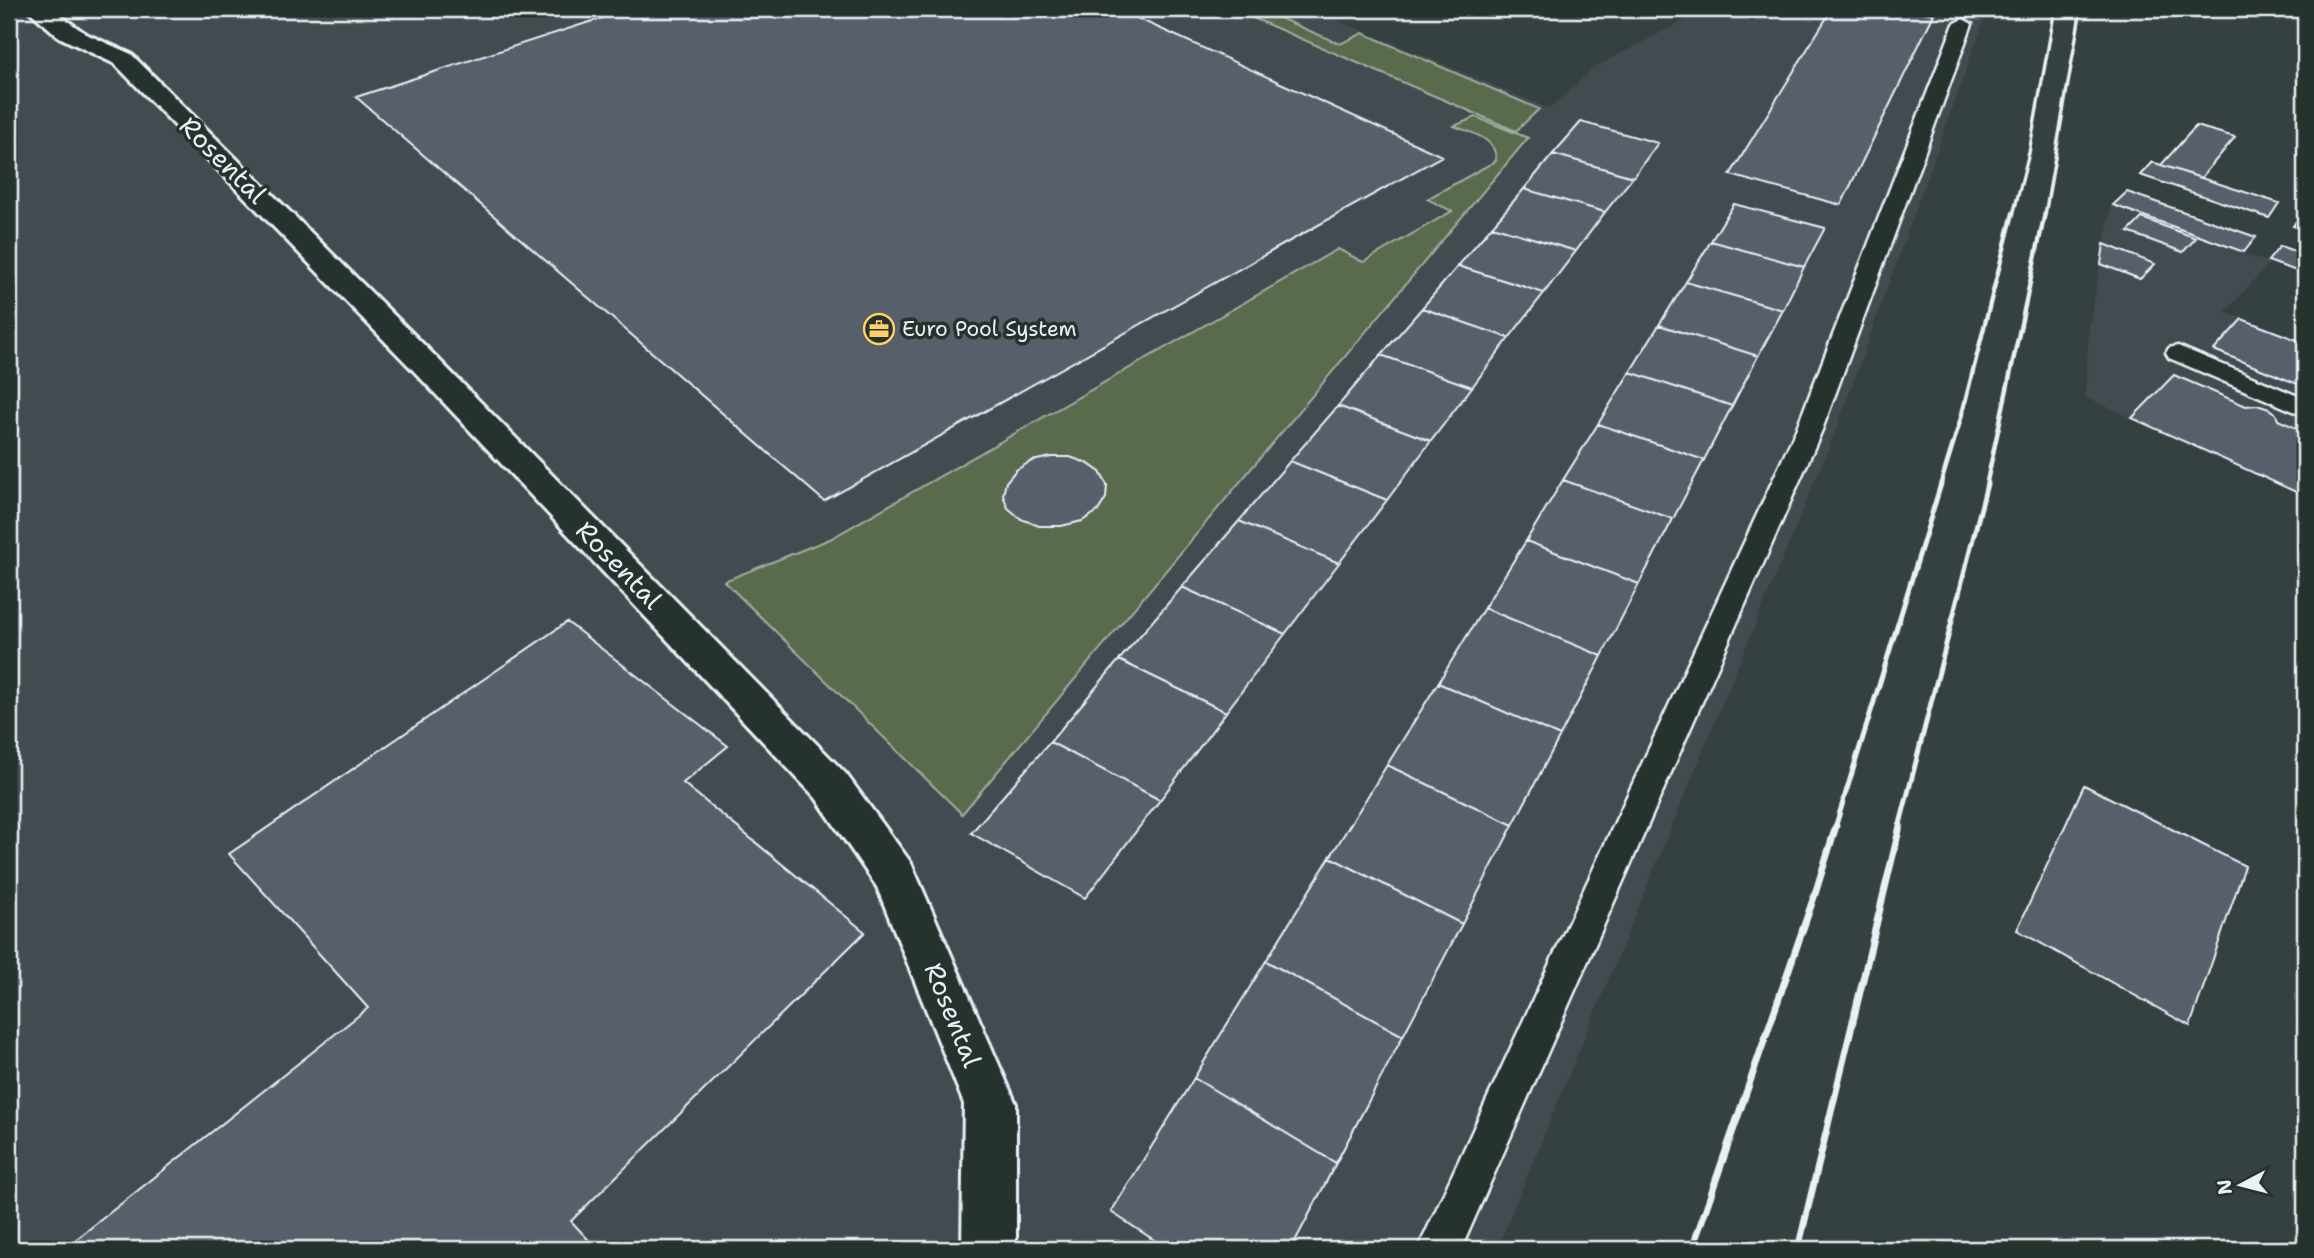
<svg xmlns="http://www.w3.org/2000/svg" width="2314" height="1258" font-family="'Shantell Sans',sans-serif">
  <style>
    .built { fill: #424c50 }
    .green { fill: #5a6b4d; stroke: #a1aea2; stroke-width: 2 }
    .building { fill: #575e6b; stroke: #e8f1f8; stroke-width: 2 }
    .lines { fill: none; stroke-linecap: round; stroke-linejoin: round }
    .service-casing { stroke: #e8f1f8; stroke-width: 5 }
    .minor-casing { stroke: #e8f1f8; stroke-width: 6 }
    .service { fill: #26332d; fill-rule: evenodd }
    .minor { fill: #26332d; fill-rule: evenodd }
    .rail-far3 { stroke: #e8f1f8; stroke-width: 3.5 }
    .rail-far2 { stroke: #e8f1f8; stroke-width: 4.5 }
    .rail-far1 { stroke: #e8f1f8; stroke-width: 5 }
    .rail { stroke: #e8f1f8; stroke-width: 7 }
    .labels { text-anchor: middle; stroke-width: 7; stroke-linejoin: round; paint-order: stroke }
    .far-poi-label { font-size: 21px; fill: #e8f1f8; stroke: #26332d; text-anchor: start }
    .street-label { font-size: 26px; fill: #e8f1f8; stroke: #26332d }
  </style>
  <rect width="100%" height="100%" fill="#354040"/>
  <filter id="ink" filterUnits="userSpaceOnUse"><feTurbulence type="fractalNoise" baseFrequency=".0143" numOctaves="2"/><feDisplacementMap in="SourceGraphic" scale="14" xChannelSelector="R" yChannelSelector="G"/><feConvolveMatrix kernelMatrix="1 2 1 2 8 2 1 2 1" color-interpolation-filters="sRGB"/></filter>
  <g filter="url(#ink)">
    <!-- built -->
    <path class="built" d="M9,9h1302l239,100 43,-41 113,-59h282l-151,418 -340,822h-1488z
      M2111,206l159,57 -45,49 80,31v153l-220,-99 4,-71z"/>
    <!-- green -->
    <path class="green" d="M1232,9h27l81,35 23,-11 176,76 -23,22z
      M1476,117l52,21 -566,676 -238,-233 106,-42 508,-290 25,13 89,-51 -25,-12 69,-38c1,-23 -24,-28 -42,-35z"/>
    <!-- building -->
    <path class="building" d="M630,9h487l325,147 -618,345 -468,-404z
      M1832,9h76l26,5 -93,191 -111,-30z
      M1581,122l77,21 -25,34 -80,-23z
      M2196,126l39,11 -34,41 -40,-13z
      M1553,154l80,23 -28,35 -81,-23z
      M2152,162l9,3 118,38 -10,15 -129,-43z
      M1524,189l81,23 -29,39 -84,-25z
      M2127,192l129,45 -12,15 -131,-47z
      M1734,204l91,24 -21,39 -93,-26z
      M2303,211l2,1v18l-12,-4z
      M2142,218l54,20 -13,14 -55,-20z
      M1492,226l84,25 -32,42 -86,-27z
      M1711,241l93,26 -21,43 -97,-28z
      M2104,244l51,20 -15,15 -39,-15z
      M2280,246l25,9v19l-37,-13z
      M1458,266l86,27 -35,45 -87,-30z
      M1686,282l97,28 -25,46 -99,-31z
      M1422,308l87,30 -37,49 -91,-32z
      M2242,319l63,24v44l-91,-37z
      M1659,325l99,31 -26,50 -102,-34z
      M1381,355l91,32 -41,54 -93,-35z
      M1630,372l102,34 -28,54 -106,-36z
      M2174,375l72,31 11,-1 12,4 7,5 2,6 27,12v64l-173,-78z
      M1338,406l93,35 -44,59 -97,-39z
      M1598,424l106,36 -31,59 -110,-39z
      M1051,457h19l17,6 13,9 7,13 -1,13 -8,13 -16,10 -21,5h-22l-18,-7 -13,-11 -5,-13 3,-13 10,-12 16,-9z
      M1290,461l97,39 -48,63 -100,-42z
      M1563,480l110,39 -34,65 -113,-43z
      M1239,521l100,42 -54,71 -103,-47z
      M1526,541l113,43 -37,72 -118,-48z
      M1182,587l103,47 -59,78 -107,-52z
      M1484,608l118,48 -42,80 -122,-53z
      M567,622l161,124 -45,37 182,149 -294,289 26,28h-533l304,-241 -139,-154z
      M1119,660l107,52 -66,88 -110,-58z
      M1438,683l122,53 -47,89 -126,-60z
      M1050,742l110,58 -75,98 -114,-65z
      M1387,765l126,60 -51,99 -132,-67z
      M2084,785l161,81 -55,160 -173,-96z
      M1330,857l132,67 -59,112 -137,-75z
      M1266,961l137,75 -67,127 -142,-85z
      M1194,1078l142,85 -45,86h-123l-57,-37z"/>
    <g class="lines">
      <!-- service casing -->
      <g class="service-casing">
        <path id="service" d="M1963,19l9,5 -150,406 -361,819h-43l378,-819 158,-406z
          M2178,346l127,53v17l-136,-58 -3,-5 3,-5z"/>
      </g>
      <!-- minor casing -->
      <g class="minor-casing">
        <path id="minor" d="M27,9h24l35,25 45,20 304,302 411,418 65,89 105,241v145h-54l2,-145 -87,-217 -61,-89 -403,-428 -298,-306 -56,-27z"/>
      </g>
      <!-- service -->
      <use href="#service" class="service"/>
      <!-- minor -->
      <use href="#minor" class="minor"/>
      <!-- rail-far3 -->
      <path class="rail-far3" d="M2013,215l16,-62 26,-144
        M2045,215l36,-206"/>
      <!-- rail-far2 -->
      <path class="rail-far2" d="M1940,486l21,-68 52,-205
        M1986,486l59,-273"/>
      <!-- rail-far1 -->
      <path class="rail-far1" d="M1835,828l106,-344
        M1899,828l88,-344"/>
      <!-- rail -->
      <path class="rail" d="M1692,1249l123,-355 21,-68
        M1798,1249l102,-423"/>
    </g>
  </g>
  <!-- icons -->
  <defs>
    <g id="office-ring" transform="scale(1.575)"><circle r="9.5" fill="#26332d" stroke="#ffd166" stroke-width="1.5"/><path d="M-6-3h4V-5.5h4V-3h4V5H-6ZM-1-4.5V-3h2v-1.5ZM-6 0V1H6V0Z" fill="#ffd166"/></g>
  </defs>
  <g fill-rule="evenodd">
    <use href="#office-ring" x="879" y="329"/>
  </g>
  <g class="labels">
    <!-- far-poi labels -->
    <g class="far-poi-label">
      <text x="902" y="336">Euro Pool System</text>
    </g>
    <!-- street labels -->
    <g class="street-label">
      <text transform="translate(223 160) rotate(45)" y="9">Rosental</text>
      <text transform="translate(619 565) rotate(46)" y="9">Rosental</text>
      <text transform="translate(953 1015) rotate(68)" y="9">Rosental</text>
    </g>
  </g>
  <!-- margin -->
  <rect width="2314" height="1258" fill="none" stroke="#26332d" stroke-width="35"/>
  <rect x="18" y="18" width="2279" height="1223" fill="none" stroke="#e8f1f8" stroke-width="2.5" filter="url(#ink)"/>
  <!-- north arrow -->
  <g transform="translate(2241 1185) rotate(263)" stroke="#26332d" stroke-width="5" paint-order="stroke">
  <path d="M0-5L12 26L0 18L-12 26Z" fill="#e8f1f8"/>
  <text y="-10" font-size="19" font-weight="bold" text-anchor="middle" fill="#e8f1f8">N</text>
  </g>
</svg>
